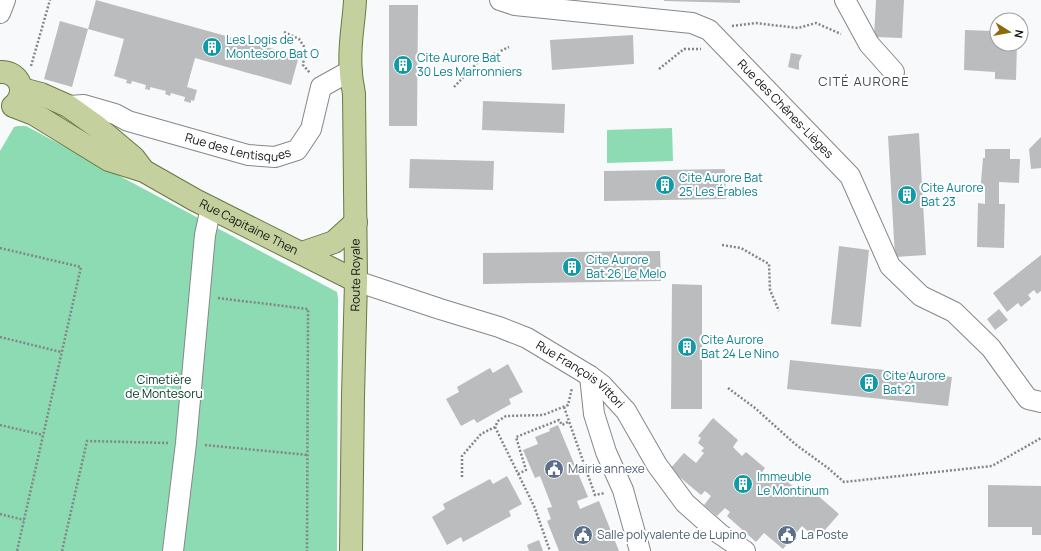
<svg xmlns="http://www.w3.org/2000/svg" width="1041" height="551" font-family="Manrope,sans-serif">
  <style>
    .green { fill: #8cdbb3 }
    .building { fill: #bbbcbd }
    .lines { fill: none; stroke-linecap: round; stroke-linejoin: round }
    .minor-casing { stroke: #868788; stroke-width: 22 }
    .major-casing { stroke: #6b7841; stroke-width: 24 }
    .path { stroke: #848586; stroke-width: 2.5; stroke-dasharray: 2 2; stroke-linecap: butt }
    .minor { stroke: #fff; stroke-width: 20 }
    .major { stroke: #c4d09d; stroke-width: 22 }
    .labels { text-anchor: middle; stroke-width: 4; stroke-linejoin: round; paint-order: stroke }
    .culture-label { font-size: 12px; fill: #0d838f; stroke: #fff; text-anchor: start }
    .street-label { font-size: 12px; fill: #0f1010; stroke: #fff }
    .park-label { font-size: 12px; fill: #053824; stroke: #fff }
    .service-label { font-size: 12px; fill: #4e5e75; stroke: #fff; text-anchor: start }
    .neighbourhood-label { font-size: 13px; letter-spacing: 1px; fill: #48484a; stroke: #fff }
  </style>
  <rect width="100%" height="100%" fill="#f8f9fb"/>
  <!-- green -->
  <path class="green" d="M18,126h8l311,166 1,6 -1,253h-337v-400l14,-24z
    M672,128l1,33 -66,2v-33z"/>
  <!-- building -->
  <path class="building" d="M96,0l203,56 -8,29 -96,-27 -8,29 10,3 -3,11 -3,-1v3l-7,-2 1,-4 -14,-4 -1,3 -5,-2 1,-3 -16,-4v3l-5,-1 1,-4 -14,-4 -1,3 -5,-1 1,-3 -13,-4 10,-37 -36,-10z
    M664,0h76v3l-76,-2z
    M876,0h28l-2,38 -28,-1z
    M389,5h29l-1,121h-28z
    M60,21l28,8 -16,58 -28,-8z
    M965,30l27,1v4h5v9h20l-1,36 -21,-1v-7l-31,-2z
    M633,35l1,29 -82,6 -2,-30z
    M791,53l11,2 -3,7v8l-11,-3z
    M483,101l82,3 -1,29 -82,-3z
    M919,133l7,122 -31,2 -7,-121z
    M1041,137v31l-10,1 -2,-20z
    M985,149h25v10h10l-1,24 -20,-1v22h6l-1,44 -27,-1 1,-44 7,1v-16h-4v-6l2,-24h2z
    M410,159l84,2 -1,29 -84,-2z
    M725,169l1,30 -122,2v-30z
    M839,246l30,4 -8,77 -30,-3z
    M660,251l1,30 -178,3v-31z
    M1041,255v36l-4,3 -3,-4 -6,5 3,4 -10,8 -3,-4 -11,9 -14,-19z
    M672,284l30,1v124h-31z
    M999,309l9,11 -13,10 -8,-11z
    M790,360l162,17 -4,29 -161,-17z
    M508,364l15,28 -14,7 2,5 -34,19 -3,-4 -13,7 -15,-27 13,-7 -2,-5 33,-19 3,5z
    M713,418l25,22 -5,7 9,9 4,-4 19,16 -3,4 9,8 6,-7 25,21 6,-7 31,27 -22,25 -15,-13 -19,23 -19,-16 -8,9 -29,-26 3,-4 -5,-4 -8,8 -13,-11 7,-9 -6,-5 -4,4 -31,-26 14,-16 12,10 8,-10 -3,-2 3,-3 -6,-5 3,-5 -3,-2z
    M558,425l30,72 -11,4 3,8 19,-8 20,50h-60l-12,-30 4,-2 -4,-11 5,-1 -12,-31 -5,2 -12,-28 15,-6 -3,-7 15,-6 -1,-2z
    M507,476l15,28 -13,7 2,5 -48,26 -2,-5 -14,8 -15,-28 13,-8 -2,-5 47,-25 3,5z
    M988,485l53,1v49h-9v-8h-44z
    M539,540l4,11h-14l-2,-6z"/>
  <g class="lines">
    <!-- minor casing -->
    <g class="minor-casing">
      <g id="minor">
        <path id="s1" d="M500,0l15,5 177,18 17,7 141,146 40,90 31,30 33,16 37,36 37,51 13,3"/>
        <path d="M845,0l24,44 25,28"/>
        <path d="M0,13l5,-13"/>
        <path id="s2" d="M68,106l16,-1 31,9 13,7 120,34 27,2 22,-7 14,-21 10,-42 29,-16"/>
        <path id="s3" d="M356,281l84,28 59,18 28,11 63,38 12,9 24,26 31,54 28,38 35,31 25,17"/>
        <path d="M590,376l4,38 12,38 17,38 17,61"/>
        <path d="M173,551l13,-108 19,-208 6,-28"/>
      </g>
    </g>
    <!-- major casing -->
    <g class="major-casing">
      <g id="major">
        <path d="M0,72c17,-1 27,16 17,30"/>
        <path d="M22,89l19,5 27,12 28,20 38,32 9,12"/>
        <path id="s4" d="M13,106l21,8 75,46 35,11 51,29 161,81"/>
        <path d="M302,253l32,-11 22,-20"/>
        <path id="s5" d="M351,551l2,-155 3,-115 -2,-187c-1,-8 -3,-15 -3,-22 -3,-24 3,-48 4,-72"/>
      </g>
    </g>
    <!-- path -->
    <path class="path" d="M732,26l23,-3 43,5 18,-5 25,11
      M284,32l15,7 6,9 -2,17 7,8
      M31,66l19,-66
      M659,69l25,-20h17
      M454,87l25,-26 30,-14
      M722,245l19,3 28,16 1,26 9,21
      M0,248l81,19 -64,284
      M218,298l90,11 -1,242
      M0,337l61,15
      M728,388l27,20 40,36 33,24 16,14 148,-16 49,-28
      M564,407l31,88 10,-2
      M0,425l43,10
      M495,427l39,79 16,45
      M205,445l103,10
      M518,474l8,-4 -10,-33 43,-17 3,5 6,-3
      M462,477v-21l19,-22 14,-7 3,-6 8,-5 37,-1 25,-10 4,-17
      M0,514l24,6
      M62,551l25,-110 81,2"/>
    <!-- minor -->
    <use href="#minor" class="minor"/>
    <!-- major -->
    <use href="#major" class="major"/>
  </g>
  <!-- icons -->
  <defs>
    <g id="building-disc" transform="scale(1)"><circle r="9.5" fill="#0f9aa8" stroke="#fff"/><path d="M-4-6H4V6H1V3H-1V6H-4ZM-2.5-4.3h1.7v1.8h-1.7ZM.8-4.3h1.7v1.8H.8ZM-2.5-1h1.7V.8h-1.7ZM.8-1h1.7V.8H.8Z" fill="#fff"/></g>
    <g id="civic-disc" transform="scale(1)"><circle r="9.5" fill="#5c6f8a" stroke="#fff"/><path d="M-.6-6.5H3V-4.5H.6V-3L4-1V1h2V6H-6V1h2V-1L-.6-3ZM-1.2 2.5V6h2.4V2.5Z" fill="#fff"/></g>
  </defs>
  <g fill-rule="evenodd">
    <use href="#building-disc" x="212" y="47"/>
    <use href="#building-disc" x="403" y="65"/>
    <use href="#building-disc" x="665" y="185"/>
    <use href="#building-disc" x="907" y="195"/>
    <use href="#building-disc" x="572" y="267"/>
    <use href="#building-disc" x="687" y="347"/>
    <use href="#building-disc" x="869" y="383"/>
    <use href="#civic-disc" x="554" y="469"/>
    <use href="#building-disc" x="743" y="484"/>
    <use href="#civic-disc" x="583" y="535"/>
    <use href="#civic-disc" x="787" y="535"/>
  </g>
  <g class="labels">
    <!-- culture labels -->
    <g class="culture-label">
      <text x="226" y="44">Les Logis de<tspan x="226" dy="14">Montesoro Bat O</tspan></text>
      <text x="417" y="62">Cite Aurore Bat<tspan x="417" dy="14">30 Les Marronniers</tspan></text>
      <text x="679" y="182">Cite Aurore Bat<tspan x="679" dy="14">25 Les Érables</tspan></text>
      <text x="921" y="192">Cite Aurore<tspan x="921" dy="14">Bat 23</tspan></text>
      <text x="586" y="264">Cite Aurore<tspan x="586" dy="14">Bat 26 Le Melo</tspan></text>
      <text x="701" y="344">Cite Aurore<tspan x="701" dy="14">Bat 24 Le Nino</tspan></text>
      <text x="883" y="380">Cite Aurore<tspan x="883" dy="14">Bat 21</tspan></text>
      <text x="757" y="481">Immeuble<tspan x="757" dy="14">Le Montinum</tspan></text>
    </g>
    <!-- street labels -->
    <g class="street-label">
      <text dy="4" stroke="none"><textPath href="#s1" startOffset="322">Rue des Chênes-Lièges</textPath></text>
      <text dy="4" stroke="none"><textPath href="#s2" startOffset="177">Rue des Lentisques</textPath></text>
      <text dy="4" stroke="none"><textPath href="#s4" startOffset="266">Rue Capitaine Then</textPath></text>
      <text dy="4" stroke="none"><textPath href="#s5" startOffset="276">Route Royale</textPath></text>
      <text dy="4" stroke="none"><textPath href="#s3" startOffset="245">Rue François Vittori</textPath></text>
    </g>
    <!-- park labels -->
    <g class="park-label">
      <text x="164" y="384">Cimetière<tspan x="164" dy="14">de Montesoru</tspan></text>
    </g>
    <!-- service labels -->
    <g class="service-label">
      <text x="568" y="473">Mairie annexe</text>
      <text x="597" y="539">Salle polyvalente de Lupino</text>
      <text x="801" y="539">La Poste</text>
    </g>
    <!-- neighbourhood labels -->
    <g class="neighbourhood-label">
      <text x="864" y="86">CITÉ AURORE</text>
    </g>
  </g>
  <!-- north arrow -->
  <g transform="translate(1009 32) rotate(101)"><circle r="19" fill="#ffffff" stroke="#9f9f9f"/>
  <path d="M0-3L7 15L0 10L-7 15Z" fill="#8d690b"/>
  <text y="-6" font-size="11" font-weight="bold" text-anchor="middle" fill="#0f1010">N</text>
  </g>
</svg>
